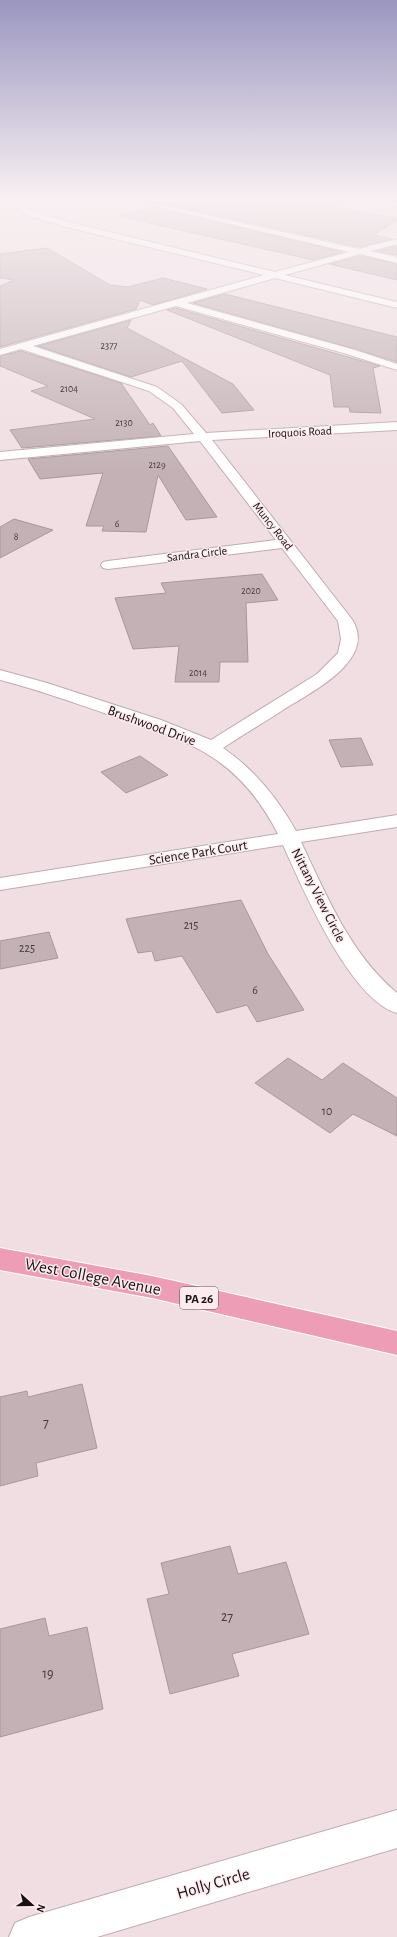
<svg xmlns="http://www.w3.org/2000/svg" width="397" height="1937" font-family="'Alegreya Sans',sans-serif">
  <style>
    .building { fill: #c3b1b5; stroke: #a8979b }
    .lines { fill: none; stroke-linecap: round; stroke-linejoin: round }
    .minor-casing { stroke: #bdacaf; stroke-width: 2 }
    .primary-casing { stroke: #fff; stroke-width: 2 }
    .minor { fill: #fff; fill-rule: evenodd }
    .primary { fill: #ee9db6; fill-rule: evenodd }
    .labels { text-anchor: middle; stroke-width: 3; stroke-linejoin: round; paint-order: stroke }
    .far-number-label { font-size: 10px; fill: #433a3c }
    .far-street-label { font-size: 12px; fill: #181213; stroke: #feebef }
    .number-label { font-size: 12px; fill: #433a3c }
    .shield { fill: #feebef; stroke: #5d5355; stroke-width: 1 }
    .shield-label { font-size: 13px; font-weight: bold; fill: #181213 }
    .street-label { font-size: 14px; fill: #181213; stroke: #feebef }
    .near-number-label { font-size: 14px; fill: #433a3c }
    .near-street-label { font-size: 17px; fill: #181213; stroke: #feebef }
  </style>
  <rect width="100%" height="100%" fill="#f0dee2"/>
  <!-- building -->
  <path class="building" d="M187,200h12l40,8 32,-8h16l110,18v2l-23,15 18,4 -33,8 -193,-43z
    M153,207l190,45 -30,8 -195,-44z
    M396,246l1,9 -21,-4z
    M47,248l63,37 18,2 35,-9 44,11 -54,16 -13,-5 -4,9 -136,38v-61l14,-6 -14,-2v-24z
    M360,256l37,8v16l-68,-16z
    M225,294l172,43v25l-42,-13 -162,-46z
    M176,308l204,58 -7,2 8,45 -31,-1 -1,-5h-15l-4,-32 -163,-65z
    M131,320l-4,8 106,56 21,26 -32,3 -40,-52 -51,16 -93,-31z
    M21,351l100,32 29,42 3,-2 8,13 -139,12 -12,-18 85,-11 -64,-28 17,-5 -48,-20v-10z
    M168,446l49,71 -31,3 -28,-45 -12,57 -44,-1 2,-5h-18l17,-53 -63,6 -12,-20z
    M14,519l39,11 -53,28v-31z
    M262,574l16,26 -32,3 2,59h-28l-1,20h-44l4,-36 -46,3 -18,-51 51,-5 -5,-10z
    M361,738l12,27 -32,2 -12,-27z
    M140,756l28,19 -42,18 -25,-21z
    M241,900l27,54 36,56 -47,12 -10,-17 -30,8 -35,-57 -27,5 -3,-10 -14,2 -12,-34z
    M49,932l9,26 -58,11v-28z
    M288,1058l34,22 21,-17 54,35v38l-44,-22 -23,19 -75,-50z
    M82,1384l15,64 -61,15 2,13 -38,10v-89l27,-6 1,6z
    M230,1546l8,28 48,-12 23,72 -77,20 7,22 -69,18 -23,-95 22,-5 -8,-31z
    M45,1618l4,18 38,-9 16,82 -103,28v-108z"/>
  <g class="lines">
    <!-- minor casing -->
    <g class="minor-casing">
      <path id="minor" d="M7,200h7l19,11 39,12 203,49 74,-20 -221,-52h12l219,49 38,-10v5l-27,7 27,6v6l-37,-9 -75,21 112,27v6l-122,-30 -88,25 168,47 42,14v6l-50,-16 -171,-48 -143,40 124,41 24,17 25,29 191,-11v8l-185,10 139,178c29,41 -41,75 -68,92 -20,13 -40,25 -60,38 31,21 55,51 73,83l101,-16v12l-96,15c26,54 49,112 96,151v20c-47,-13 -95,-126 -114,-168l-283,45v-12l278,-44c-41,-80 -92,-94 -171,-120 -35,-12 -71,-25 -107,-34v-10l47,13 114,37 50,20 106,-66 21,-21 3,-14 -3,-18 -56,-73 -174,21 -5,-1 -2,-3 2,-3 5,-1 168,-21 -76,-99 -200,19v-8l194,-18 -21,-26 -24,-17 -128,-42 -21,6v-6l264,-74 -198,-48 -39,-12z
        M329,200l68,2v4l-64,-4z
        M397,1810v38l-300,89h-88l6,-14 14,-6z"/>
    </g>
    <!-- primary casing -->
    <g class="primary-casing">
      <path id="primary" d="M0,1248l152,28 245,55v24l-245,-57 -152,-28z"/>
    </g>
    <!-- minor -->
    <use href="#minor" class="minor"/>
    <!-- primary -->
    <use href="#primary" class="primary"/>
  </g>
  <!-- sky -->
  <linearGradient id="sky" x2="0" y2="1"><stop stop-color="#9b96c0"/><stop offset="0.42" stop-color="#f8f0f2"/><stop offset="1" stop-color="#f8f0f2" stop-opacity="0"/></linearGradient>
  <rect width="397" height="471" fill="url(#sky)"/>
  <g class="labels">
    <!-- far-number labels -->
    <g class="far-number-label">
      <text x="109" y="349">2377</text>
      <text x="69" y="392">2104</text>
      <text x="124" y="426">2130</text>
      <text x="157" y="468">2129</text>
      <text x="117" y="527">6</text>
      <text x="16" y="540">8</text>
      <text x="251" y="594">2020</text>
      <text x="198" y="676">2014</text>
    </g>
    <!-- far-street labels -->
    <g class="far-street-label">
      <text transform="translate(300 432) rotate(-3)" y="4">Iroquois Road</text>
      <text transform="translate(273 526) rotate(52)" y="4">Muncy Road</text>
      <text transform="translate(197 554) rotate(-7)" y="4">Sandra Circle</text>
    </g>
    <!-- number labels -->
    <g class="number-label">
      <text x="191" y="929">215</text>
      <text x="27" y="952">225</text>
      <text x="255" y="994">6</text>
      <text x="327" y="1115">10</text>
    </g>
    <!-- shield labels -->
    <rect class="shield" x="180" y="1287" width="38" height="22" rx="3"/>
    <g class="shield-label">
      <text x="199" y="1303">PA 26</text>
    </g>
    <!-- street labels -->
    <g class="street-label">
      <text transform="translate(152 725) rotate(20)" y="5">Brushwood Drive</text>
      <text transform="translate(198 852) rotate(-9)" y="5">Science Park Court</text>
      <text transform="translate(319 895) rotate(63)" y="5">Nittany View Circle</text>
    </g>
    <!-- near-number labels -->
    <g class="near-number-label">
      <text x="46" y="1427">7</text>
      <text x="227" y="1621">27</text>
      <text x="48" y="1678">19</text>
    </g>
    <!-- near-street labels -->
    <g class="near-street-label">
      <text transform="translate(93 1276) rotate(11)" y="6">West College Avenue</text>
      <text transform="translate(213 1883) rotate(-16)" y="6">Holly Circle</text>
    </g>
  </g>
  <!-- north arrow -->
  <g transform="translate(32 1905) rotate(111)" stroke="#feebef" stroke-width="3" paint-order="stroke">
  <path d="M0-3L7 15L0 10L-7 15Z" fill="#181213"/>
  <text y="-6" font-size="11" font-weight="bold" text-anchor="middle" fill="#181213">N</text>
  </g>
</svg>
